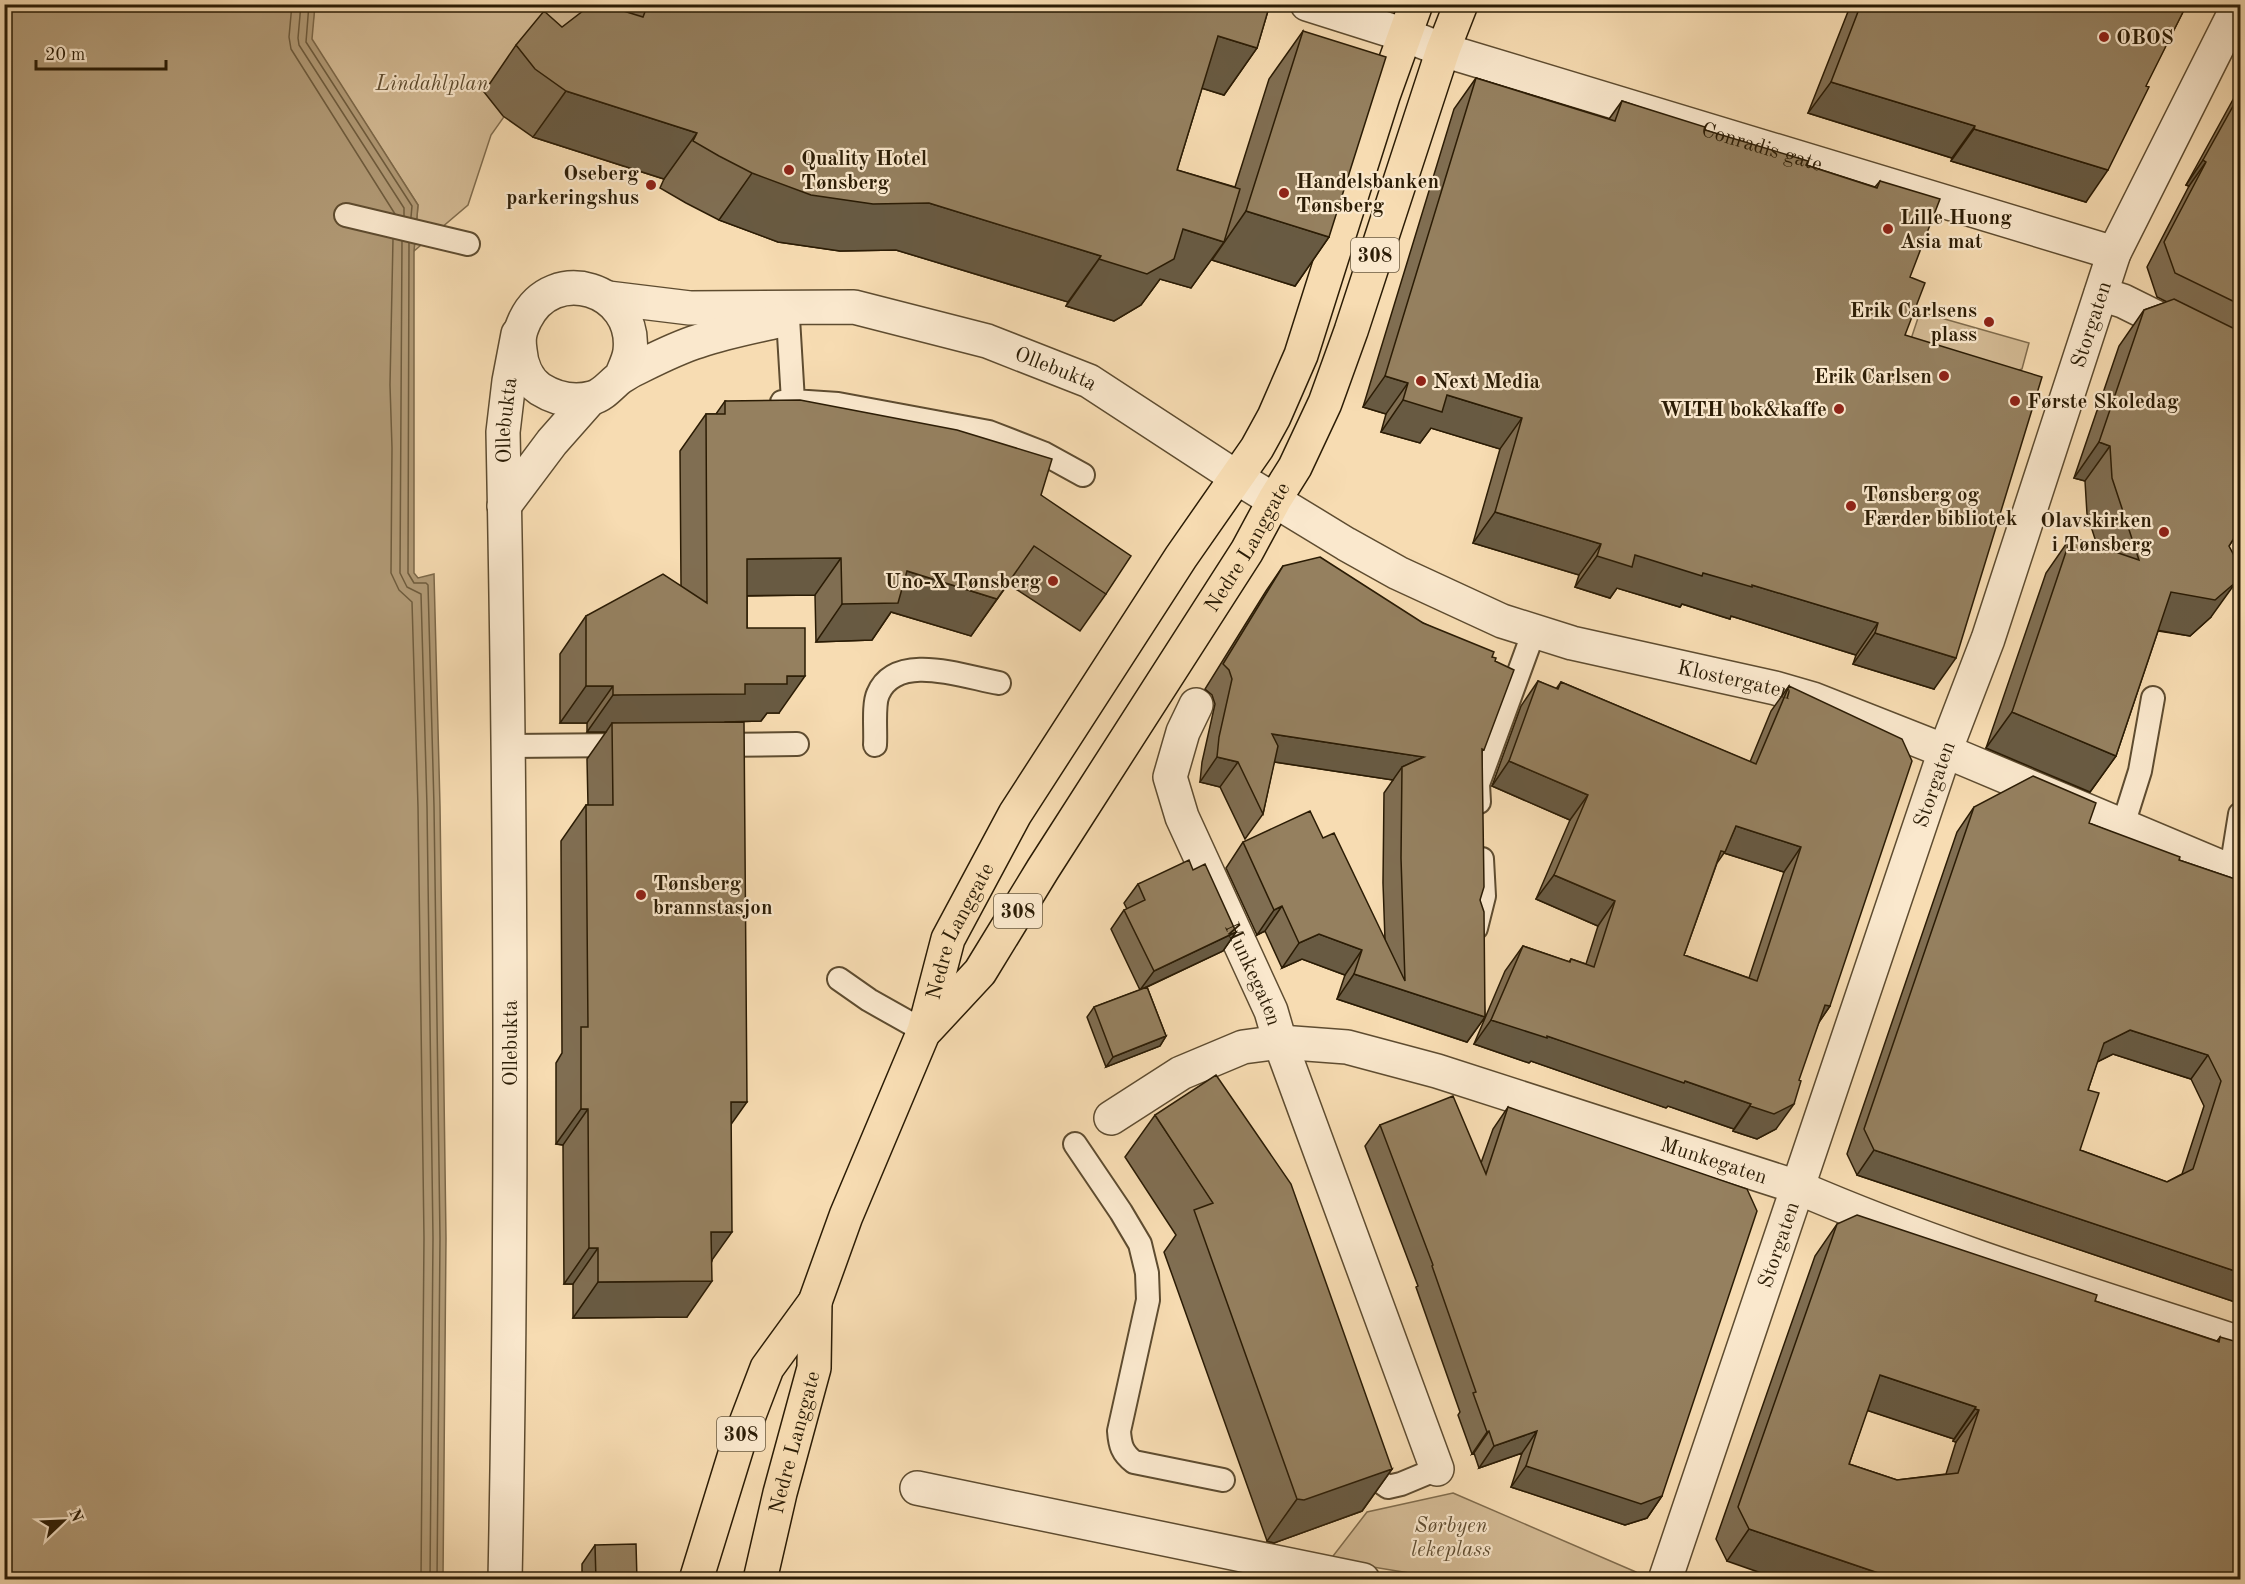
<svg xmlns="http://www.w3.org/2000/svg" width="2245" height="1584" font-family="'Old Standard TT',serif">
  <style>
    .green { fill: #d4bb95; stroke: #806c4d; stroke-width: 1.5 }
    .water { fill: #b29b77; stroke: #7c6849; stroke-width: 1.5 }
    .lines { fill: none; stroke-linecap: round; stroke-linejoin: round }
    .shore { stroke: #6e5c3e; stroke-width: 1.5 }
    .lane-casing { stroke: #5e4c30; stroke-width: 26 }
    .street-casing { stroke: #5e4c30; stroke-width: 36 }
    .primary-casing { stroke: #2b1c05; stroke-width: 36 }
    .lane { stroke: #fae8cd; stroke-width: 22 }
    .street { stroke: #fae8cd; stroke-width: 33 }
    .primary { stroke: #f7dcb2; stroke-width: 33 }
    .wall { fill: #806e52; stroke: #2b1c05; stroke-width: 1.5; fill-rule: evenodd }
    .shaded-wall { fill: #685a42; stroke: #2b1c05; stroke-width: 1.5 }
    .building { fill: #95805f; stroke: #2b1c05; stroke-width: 1.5; fill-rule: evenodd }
    .poi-dot { fill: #8f2418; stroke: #fae8cd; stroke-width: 2 }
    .labels { text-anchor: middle; stroke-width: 4.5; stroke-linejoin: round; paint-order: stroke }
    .shield { fill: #fae8cd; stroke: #695941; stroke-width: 1.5 }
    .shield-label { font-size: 20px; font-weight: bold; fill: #2b1c05 }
    .poi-label { font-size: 21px; font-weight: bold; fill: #2b1c05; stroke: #fae8cd; text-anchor: start }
    .park-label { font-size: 21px; font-style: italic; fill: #5e4c30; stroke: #fae8cd }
    .street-label { font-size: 21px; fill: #2b1c05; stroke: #fae8cd }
  </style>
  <rect width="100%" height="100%" fill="#f7dcb2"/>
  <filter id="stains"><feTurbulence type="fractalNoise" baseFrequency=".00333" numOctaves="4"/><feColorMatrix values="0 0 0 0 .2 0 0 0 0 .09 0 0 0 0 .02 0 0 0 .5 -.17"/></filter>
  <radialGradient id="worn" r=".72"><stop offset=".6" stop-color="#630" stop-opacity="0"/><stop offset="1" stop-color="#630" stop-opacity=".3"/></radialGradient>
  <!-- green -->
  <path class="green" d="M315,5h324l-116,85 -32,45 -23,70 -54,46 4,-46 -107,-166z
    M1920,312l109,31 -7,26 -8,3 -104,-30z
    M1453,1493l183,79 -2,8h-182l-122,-20 37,-48z"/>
  <!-- water -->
  <path class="water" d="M5,5h310l-3,34 106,166 -4,46v322l4,5 16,-4 6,232 6,432 -3,341 -438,1z"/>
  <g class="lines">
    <!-- shore -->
    <path class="shore" d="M292,4l-3,33 2,12 104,165
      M301,4l-3,34 1,7 105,163v8
      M309,4l-3,38 106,164 -1,11
      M393,239l-3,146 2,63 -1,125 8,17 13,12 6,205 6,431 -3,342
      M402,241l-2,332 7,14 14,7 6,213 6,431 -3,342
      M409,243l-1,330 6,10h12l2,2 6,221 6,432 -3,342"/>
    <!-- lane casing -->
    <g class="lane-casing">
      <path id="lane" d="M346,215l122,29
        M788,318l5,83
        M782,402l11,-1 45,3 151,28 54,21 40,22
        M714,745l83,-1
        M875,745c1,-13 -2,-40 3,-51 18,-43 86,-17 121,-11
        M509,746l118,-1
        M1479,802l-1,-18 56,-153
        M2123,825l17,-54 13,-73
        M2231,870l9,-56
        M1476,928l8,-32 -2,-37
        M839,979l30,21 55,31
        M1075,1144l46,68 19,32 7,29 1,27 -29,131c1,14 3,22 15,31l89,18
        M1366,1457l12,23 10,7 13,-3 36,-15"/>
    </g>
    <!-- street casing -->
    <g class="street-casing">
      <g id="street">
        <path id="s1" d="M1307,4l98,31 38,15 671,203"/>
        <path d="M2101,294l22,7 117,58"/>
        <path id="s2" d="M608,298l82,10 164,-1 133,34 102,40 147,96 110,67 52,29 104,48 70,22 203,45 38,11 132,52 295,124"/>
        <path d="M621,377c3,-8 8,-17 9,-26 7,-62 -77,-89 -105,-31 -5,11 -7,17 -5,30 1,14 7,30 20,39 16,10 33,14 52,9 12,-3 19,-14 29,-21 6,-4 13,-8 20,-11 18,-9 38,-19 58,-25 26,-9 53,-14 79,-20"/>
        <path d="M504,506l48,-64 38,-43"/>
        <path id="s3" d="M1196,705l-13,27 -13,45 12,40 89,194 9,31 157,427"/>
        <path id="s4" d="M1111,1118l70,-45 62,-26 37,-5 67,5 90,24 360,116c143,62 296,108 443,156"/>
        <path d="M917,1488l446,92"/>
        <path id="s5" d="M505,1580c8,-383 6,-765 -2,-1148l6,-51 9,-47"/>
        <path id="s6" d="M1665,1580l280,-829 43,-112 126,-386 125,-249"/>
      </g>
    </g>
    <!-- primary casing -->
    <g class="primary-casing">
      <g id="primary">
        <path id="s7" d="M927,1029l53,-57 63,-103 204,-318 28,-52 20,-32 30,-64 26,-72 92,-281 18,-46"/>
        <path id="s8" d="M696,1580l42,-136 29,-76 48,-66 31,-86 78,-185 24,-92 67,-125 166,-257 76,-109 17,-31 27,-62 82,-259 33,-92"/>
        <path id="s9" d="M760,1580l20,-87 34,-125 1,-66"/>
      </g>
    </g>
    <!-- lane -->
    <use href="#lane" class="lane"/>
    <!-- street -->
    <use href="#street" class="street"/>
    <!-- primary -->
    <use href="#primary" class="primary"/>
  </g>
  <!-- wall -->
  <path class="wall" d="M630,4h640l-13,44 -33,47 -22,-7 -25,82 58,17 34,-108 34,-48 26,206 -34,49 -83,-26 1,-3 -22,31 -31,-9 -19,26 -27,16 -48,-15 2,-4 -172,-52 -56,1 -62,-9 -59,-22 -33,-17 -26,-15 4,-9 -131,-42 -30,-21 -19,-24 32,-47 46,-18 66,-14z
    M1851,4h336l-101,198 -135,-41 1,-3 -144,-45z
    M1476,78l133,41 13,-18 184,64 69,22 5,-6 30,96 -5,58 29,354 -81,-25 3,-9 -125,-39 -1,3 -48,-15 -2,3 -63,-19 -7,10 -35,-11 4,-12 -106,-32 27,-94 -69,-21 -11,15 -39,-11 5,-18 -23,-7 91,-298z
    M2241,85v442l-12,19 -18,71 -21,19 -32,-5 -42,125 -26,36 -104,-44 60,-175 25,-36 26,8 -10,-31 -2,-33 -11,-3 45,-132 25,-36 23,-8 -10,-5 -10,-30 42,-81 -3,-1z
    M725,401l316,94 65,99 -26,37 -72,-47 -37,52 -80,-24 -19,28 -56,2 -1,-47 -68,1v32l32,85h-12l-6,8 -36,1 6,402 -19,137 -25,56 -114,1v-34h-9l-1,-139 -7,-1v-81l6,-10 -1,-212 25,-36h2l-1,-46 19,-27h-19v-9h-27v-69l26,-38 95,-30 -1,-135 26,-37h10z
    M1283,566l140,57 69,34 3,4 -13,92 -2,147 5,117 -18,25 -130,-43 8,-24 -43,-16 -20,9 -17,-37 -8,4 -31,-67 17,-26 80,-4 62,102 -2,-57 1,-90 9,-13 -119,-18 -11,52 -18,25 -25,-52 -20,-5 2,-20 13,-58 -3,-9 -7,-6 61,-98z
    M1538,681l18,8 5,-7 189,80 21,-51 18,-25 41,320 -11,16 -43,107 -19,10 -24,-8 1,-2 -66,-23 -2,2 -135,-47 -2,2 -55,-19 31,-73 18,-25 46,16 2,-3 15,5 12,-38 -62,-27 34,-79 -78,-34 29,-80zM1724,853l60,19 -35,106 -65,-23 33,-92z
    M1974,807l115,16 90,37 62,21v423l-384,-129 -10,-21 110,-322zM2113,1054l78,25 13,27 -22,68 -15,8 -87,-32 8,-60 9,-28z
    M1193,870l43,62 -13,19 -76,36 19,49 -6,10 -54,21 -19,-50 7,-10 46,-17 -29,-61 13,-19 3,-1 -3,-6 14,-19z
    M1508,1107l154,389 -15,22 -22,7 -114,-38 11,-34 -43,15 -5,-15 -2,1 -14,-39 2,-3 -44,-125 2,-1 -53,-140 15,-21 101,38 12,-34z
    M1155,1115l237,354 -30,42 -88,32 -7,-2 -103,-289 12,-17 -51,-78z
    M1837,1224l258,77 122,40 3,-4 21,243 -514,-19 -11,-22 99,-283zM1867,1410l87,29 -1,2 3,1 -10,32 -49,6 -48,-16z
    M595,1545l42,35h-55v-16z"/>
  <!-- shaded-wall -->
  <path class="shaded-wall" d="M1218,36l39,12 -33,47 -39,-12z
    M1831,82l144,44 -23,32 -144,-45z
    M566,91l131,42 -33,46 -131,-42z
    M1974,129l134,41 -22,32 -135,-41z
    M2203,160l3,2 -17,24 -3,-1z
    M752,173l177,30 172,53 -33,46 -172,-52 -56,1 -62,-9 -59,-22z
    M1246,211l83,26 -34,49 -83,-26z
    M1183,229l41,13 -33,46 -31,-9 -19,26 -27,16 -48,-15 33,-47z
    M1385,376l23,7 -22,31 -23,-7z
    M1447,395l75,23 -22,31 -69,-21 -11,15 -39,-11 22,-32z
    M2099,442l11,4 -25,35 -11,-3z
    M1495,512l106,32 -22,31 -106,-32z
    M1635,555l117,30 126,38 -22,32 -125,-39 -1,3 -48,-15 -2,3 -63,-19 -7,10 -35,-11 22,-31z
    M841,558l-26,37 -95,1 27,-37z
    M907,571l90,28 -26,37 -80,-24 -19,28 -56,2 26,-38z
    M2236,582l-25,35 -21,19 -45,-8 26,-36z
    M1875,633l81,25 -22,31 -81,-25z
    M787,676h18l-26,37h-12l-6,8 -36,1 -6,9 -107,-8 -6,9h-19l26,-37 132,-11z
    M586,686h27l-26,37h-27z
    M2012,712l104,44 -26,36 -104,-44z
    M1272,734l152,23 -22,10 -9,13 -138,-21z
    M1217,757l21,5 -18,25 -20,-5z
    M1509,761l79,34 -18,25 -78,-34z
    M1736,826l65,21 -17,25 -60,-19z
    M1554,875l61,26 -17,25 -62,-27z
    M1282,906l-17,25 -8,4 17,-25z
    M1236,932l-13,19 -83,39 14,-19z
    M1319,934l43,16 -17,25 -43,-16 -20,9 17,-25z
    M1354,974l131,43 -18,25 -130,-43z
    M1825,1005l5,1 -17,25z
    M1491,1020l56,16 138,45 66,23 -17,25 -66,-23 -2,2 -135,-47 -2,2 -55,-19z
    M2130,1030l78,25 -17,24 -78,-25 -26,13 17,-24z
    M1166,1036l-6,10 -54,21 7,-10z
    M731,1102h16l-25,35z
    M1794,1104l-18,25 -19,10 -24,-8 17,-25z
    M581,1109h7l-25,36 -7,-1z
    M1874,1150l367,123v31l-384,-129z
    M711,1232h21l-25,35z
    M589,1248h9l-25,36h-9z
    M712,1281l-25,36 -114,1 25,-36z
    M1880,1375l96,32 -22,32 -97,-32z
    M1975,1409l4,1 -23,32 -3,-1z
    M1489,1431l-15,22 -2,1 15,-22z
    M1537,1431l-15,22 -43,15 15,-22z
    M1526,1466l136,30 -15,22 -22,7 -114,-38z
    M1392,1469l-30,42 -88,32 -7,-2 30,-42z
    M1749,1529l150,51h-118l-54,-19z"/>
  <!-- building -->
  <path class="building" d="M592,4h9l42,13 5,-13h622l-13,44 -39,-12 -41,134 63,19 -16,53 -41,-13 -9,30 -27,15 -48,-15 2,-3 -172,-53 -56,1 -62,-9 -59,-22 -33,-17 -26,-15 4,-8 -131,-42 -31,-22 -19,-24 28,-34 18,16z
    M1861,4h326l-41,82 3,1 -41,83 -134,-41 1,-3 -144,-44z
    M1303,31l83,26 -57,180 -83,-26z
    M1476,78l139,43 7,-20 83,26v3l103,31 -2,4 71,23 3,-7 60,18 -30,78 15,6 -20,52 137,42 -86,281 -81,-25 3,-10 -126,-38v2l-49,-14 -1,3 -67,-21 -3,12 -35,-11 4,-12 -106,-32 27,-94 -75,-23 -5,17 -39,-12 5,-17 -23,-7z
    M2241,92v213l-66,-32 -11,-31 42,-80 -3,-2z
    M2174,299l67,33v195l-12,19 8,15 -1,21 -21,18 -44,-8 -55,164 -104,-44 59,-175 68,23 -27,-82 -2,-32 -11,-4 45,-132z
    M800,400l157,30 95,29 -11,36 90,61 -25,38 -72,-48 -37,53 -90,-28 -9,32 -56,1 -1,-46 -94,1v69h58v48h-18v8h-42v10l-132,1v-9h-27v-70l77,-42 44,29 -1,-189h19v-13z
    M1320,557l103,66 71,29 -2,5 4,1 -1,3 19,9 -30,80 -2,-1 2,138 -4,13 4,12 1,105 -131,-43 8,-24 -43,-16 -20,9 -17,-37 -8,4 -31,-68 67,-31 13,27 11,-5 71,148 -4,-123 1,-91 22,-10 -152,-23 6,12 -15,68 -25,-52 -21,-5 2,-20 13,-58 -3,-9 -6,-6 60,-98z
    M1538,681l20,8 3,-7 195,82 33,-78 113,53 10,22 -82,245 -5,-1 -26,75 2,1 -7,23 -20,10 -24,-8 1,-2 -66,-23 -1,2 -137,-47v2l-56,-18 32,-74 47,16 1,-3 23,8 21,-66 -61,-26 34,-80 -79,-34zM1736,826l65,21 -44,134 -73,-26 37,-104 4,1z
    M744,722l3,380h-16l1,130h-21l1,49 -114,1v-34h-9l-1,-139h-7v-82h7l-2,-222h27l-1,-82z
    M2033,776l63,27 -7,20 91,34 -1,3 62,21v392l-367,-123 -10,-21 110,-322zM2130,1030l78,25 13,26 -28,88 -26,13 -87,-32 19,-57 -11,-3 16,-47z
    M1189,860l4,10 12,-6 31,68 -82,39 -30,-61 21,-10 -7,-16z
    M1147,987l19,49 -53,21 -19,-50z
    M1216,1075l75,109 101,285 -88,31 -7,-1 -103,-289 19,-7 -58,-88z
    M1453,1096l33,78 22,-67 239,82 10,22 -95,285 -21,8 -115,-38 11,-35 -43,15 -5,-15 -2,1 -14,-39 3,-1 -44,-126 1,-1 -53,-140z
    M1857,1215l240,80 -2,6 124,41 1,-5 21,6v237h-342l-150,-51 -11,-22 99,-283zM1880,1375l96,32 -1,2 4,1 -21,63 -61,7 -48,-16z
    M636,1544l1,36h-41l-1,-35z
    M1102,1573l87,3v4h-87z"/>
  <!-- markers -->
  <g class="poi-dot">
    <circle cx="2104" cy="37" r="6"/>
    <circle cx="789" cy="170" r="6"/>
    <circle cx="651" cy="185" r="6"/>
    <circle cx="1284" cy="193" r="6"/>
    <circle cx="1888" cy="229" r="6"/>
    <circle cx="1989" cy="322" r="6"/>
    <circle cx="1944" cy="376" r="6"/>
    <circle cx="1421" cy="381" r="6"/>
    <circle cx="2015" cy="401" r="6"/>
    <circle cx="1839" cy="409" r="6"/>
    <circle cx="1851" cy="506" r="6"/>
    <circle cx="2164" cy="532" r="6"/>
    <circle cx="1053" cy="581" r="6"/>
    <circle cx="641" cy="895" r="6"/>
  </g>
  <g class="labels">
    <!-- shield labels -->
    <g class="shield">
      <rect x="1351" y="238" width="48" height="34" rx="4.5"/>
      <rect x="994" y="894" width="48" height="34" rx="4.5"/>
      <rect x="717" y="1417" width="48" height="34" rx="4.5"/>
    </g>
    <g class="shield-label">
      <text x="1375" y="262">308</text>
      <text x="1018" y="918">308</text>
      <text x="741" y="1441">308</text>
    </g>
    <!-- poi labels -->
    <g class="poi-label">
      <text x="2116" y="44">OBOS</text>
      <text x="801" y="165">Quality Hotel<tspan x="801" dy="24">Tønsberg</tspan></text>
      <text x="639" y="180" text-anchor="end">Oseberg<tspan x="639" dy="24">parkeringshus</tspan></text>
      <text x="1296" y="188">Handelsbanken<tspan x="1296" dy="24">Tønsberg</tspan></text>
      <text x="1900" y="224">Lille Huong<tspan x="1900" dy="24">Asia mat</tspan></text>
      <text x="1977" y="317" text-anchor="end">Erik Carlsens<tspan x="1977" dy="24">plass</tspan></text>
      <text x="1932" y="383" text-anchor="end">Erik Carlsen</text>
      <text x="1433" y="388">Next Media</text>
      <text x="2027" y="408">Første Skoledag</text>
      <text x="1827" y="416" text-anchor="end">WITH bok&amp;kaffe</text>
      <text x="1863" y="501">Tønsberg og<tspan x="1863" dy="24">Færder bibliotek</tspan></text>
      <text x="2152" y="527" text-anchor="end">Olavskirken<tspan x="2152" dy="24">i Tønsberg</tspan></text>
      <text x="1041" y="588" text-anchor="end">Uno-X Tønsberg</text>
      <text x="653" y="890">Tønsberg<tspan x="653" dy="24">brannstasjon</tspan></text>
    </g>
    <!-- park labels -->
    <g class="park-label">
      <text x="432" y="90">Lindahlplan</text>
      <text x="1451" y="1532">Sørbyen<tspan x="1451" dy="24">lekeplass</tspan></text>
    </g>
    <!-- street labels -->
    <g class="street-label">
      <text dy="7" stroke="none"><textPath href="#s1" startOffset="477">Conradis gate</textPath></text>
      <text dy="7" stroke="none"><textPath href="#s6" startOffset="1326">Storgaten</textPath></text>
      <text dy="7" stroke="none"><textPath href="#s2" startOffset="458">Ollebukta</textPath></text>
      <text dy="7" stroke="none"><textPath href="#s5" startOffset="1160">Ollebukta</textPath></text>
      <text dy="7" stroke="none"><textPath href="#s7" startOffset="580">Nedre Langgate</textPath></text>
      <text dy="7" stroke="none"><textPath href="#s2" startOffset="1212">Klostergaten</textPath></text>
      <text dy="7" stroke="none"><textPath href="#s6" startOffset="840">Storgaten</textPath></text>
      <text dy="7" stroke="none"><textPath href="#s8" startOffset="704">Nedre Langgate</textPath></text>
      <text dy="7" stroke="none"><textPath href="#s3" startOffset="291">Munkegaten</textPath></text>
      <text transform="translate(510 1043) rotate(-90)" y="7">Ollebukta</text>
      <text dy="7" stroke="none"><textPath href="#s4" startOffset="639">Munkegaten</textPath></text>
      <text dy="7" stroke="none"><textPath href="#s6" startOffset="354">Storgaten</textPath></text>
      <text dy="7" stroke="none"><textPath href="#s9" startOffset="142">Nedre Langgate</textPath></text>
    </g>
  </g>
  <!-- margin -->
  <rect width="2245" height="1584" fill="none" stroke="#f7dcb2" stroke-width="24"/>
  <rect x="6" y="6" width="2233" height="1572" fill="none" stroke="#2b1c05" stroke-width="3"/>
  <rect x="12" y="12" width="2221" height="1560" fill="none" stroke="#2b1c05" stroke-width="1.5"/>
  <!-- north arrow -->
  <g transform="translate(63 1521) rotate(67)" stroke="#fae8cd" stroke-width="4.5" paint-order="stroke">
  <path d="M0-4.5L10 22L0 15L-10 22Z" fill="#2b1c05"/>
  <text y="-9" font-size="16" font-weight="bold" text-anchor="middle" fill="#2b1c05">N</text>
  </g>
  <!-- scale -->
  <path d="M36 60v9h130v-9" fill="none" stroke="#2b1c05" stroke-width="3"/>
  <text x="45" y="60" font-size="18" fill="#2b1c05" stroke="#fae8cd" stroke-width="4.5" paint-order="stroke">20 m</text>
  <rect width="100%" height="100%" filter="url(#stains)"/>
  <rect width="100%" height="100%" fill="url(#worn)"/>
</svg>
